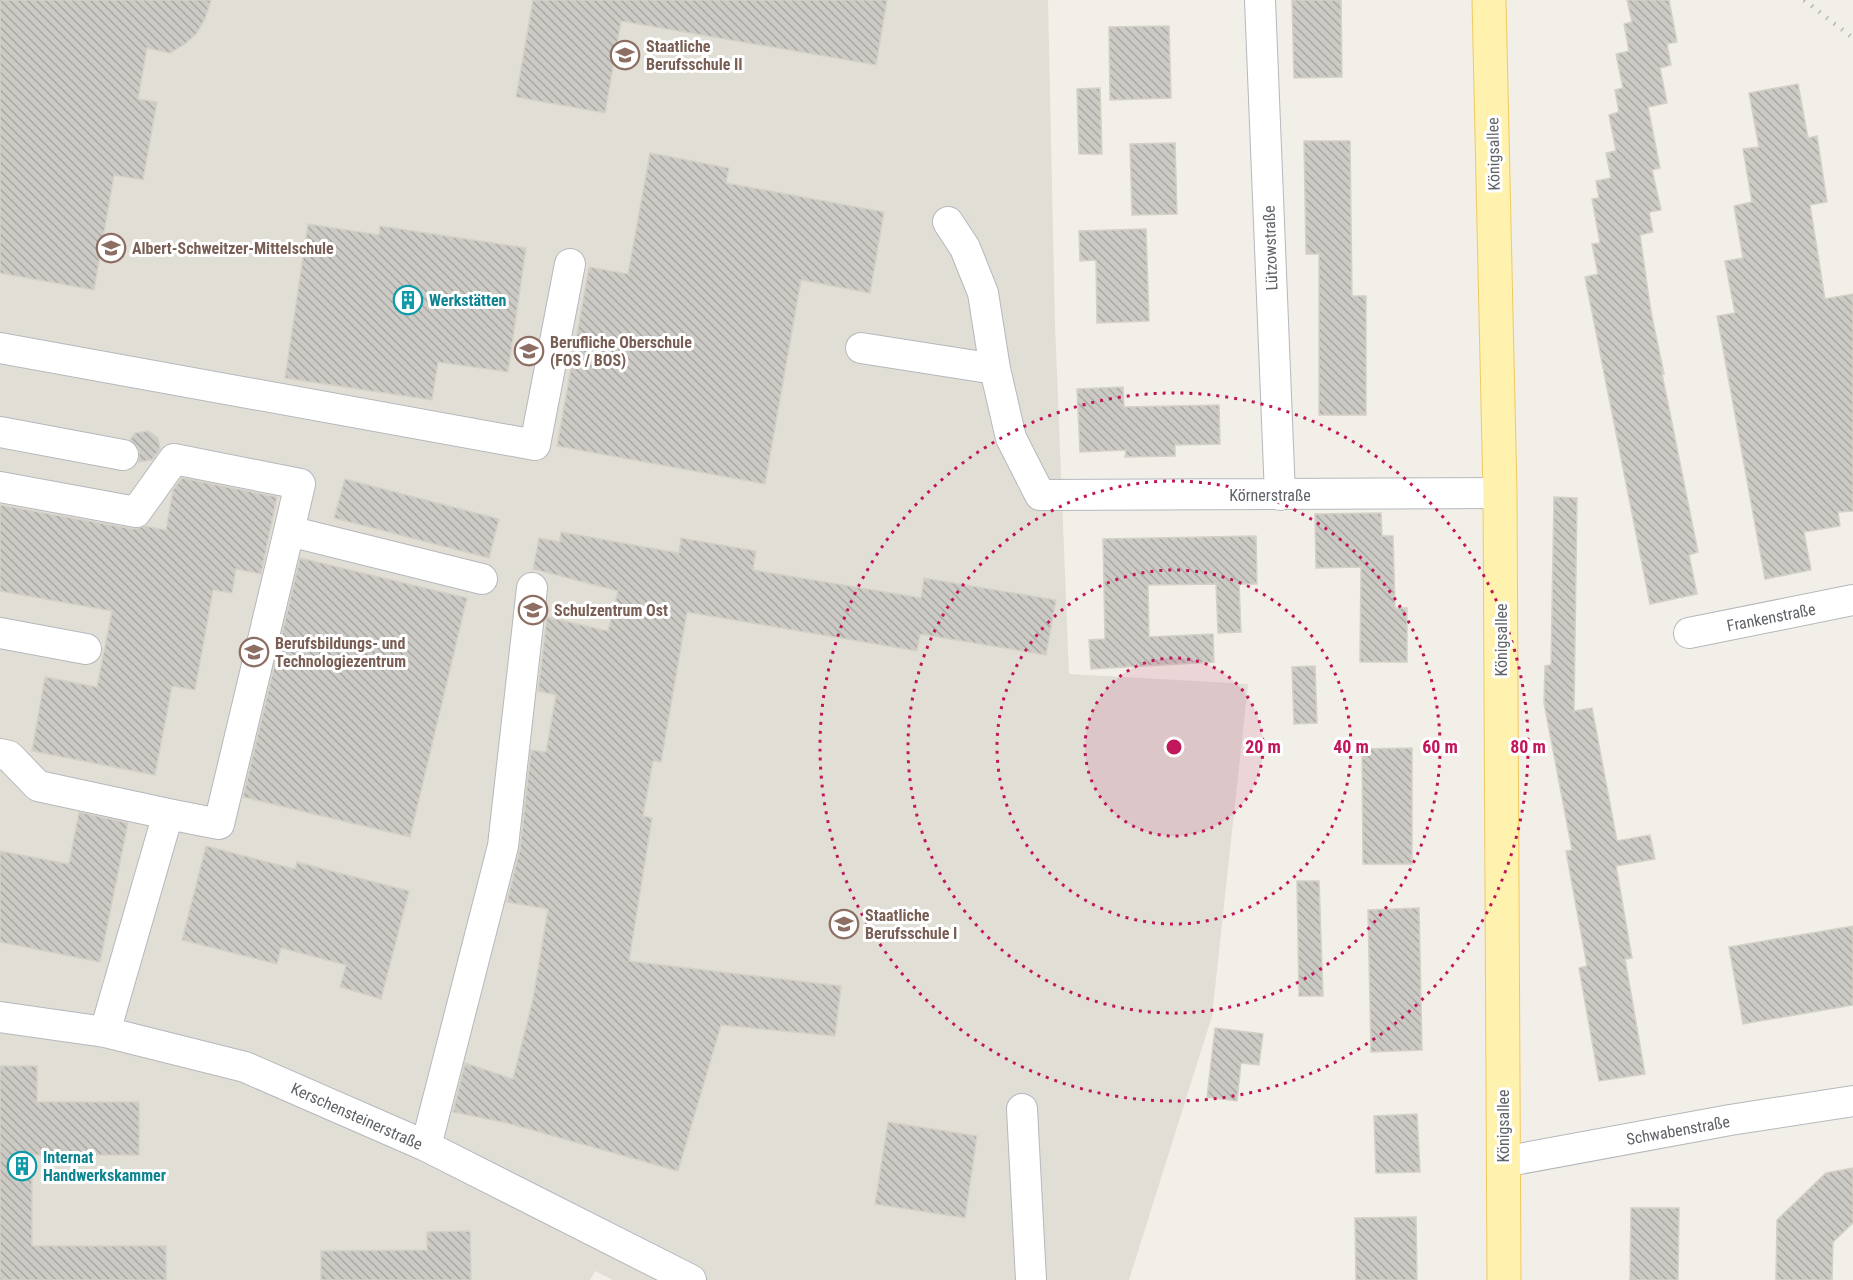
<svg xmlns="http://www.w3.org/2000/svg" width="1853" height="1280" font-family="'Roboto Condensed',sans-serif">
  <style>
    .education { fill: #e1ded6 }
    .building { fill: url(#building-back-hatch); stroke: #d6d1c6; stroke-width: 1.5 }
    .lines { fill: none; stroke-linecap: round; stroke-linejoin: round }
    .minor-casing { stroke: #b5b8bc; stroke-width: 32 }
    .major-casing { stroke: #f2c960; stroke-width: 35 }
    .minor { stroke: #fff; stroke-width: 30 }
    .major { stroke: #fff2af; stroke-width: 33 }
    .rail { stroke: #b6b7b8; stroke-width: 4.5; stroke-dasharray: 1.5 8; stroke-linecap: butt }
    .ring { fill: none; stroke: #c2185b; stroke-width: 3; stroke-dasharray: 3 6 }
    .labels { text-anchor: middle; stroke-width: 6; stroke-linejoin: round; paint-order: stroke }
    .education-label { font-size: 16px; font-weight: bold; fill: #785e54; stroke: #fff; text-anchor: start }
    .street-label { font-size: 16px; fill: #5f6368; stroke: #fff }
    .culture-label { font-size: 16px; font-weight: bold; fill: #0d838f; stroke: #fff; text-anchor: start }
    .centre { fill: #c2185b; stroke: #fff; stroke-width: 3 }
    .ring-label { font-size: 18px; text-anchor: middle; font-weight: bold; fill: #c2185b; stroke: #fff; stroke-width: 6; stroke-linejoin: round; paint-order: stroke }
  </style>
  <defs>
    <pattern id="building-back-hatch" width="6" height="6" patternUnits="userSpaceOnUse" patternTransform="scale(1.5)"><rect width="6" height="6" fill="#cccac5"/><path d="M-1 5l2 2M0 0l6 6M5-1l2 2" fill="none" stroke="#a9a8a4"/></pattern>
  </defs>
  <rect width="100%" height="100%" fill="#f1efe8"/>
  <!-- education -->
  <path class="education" d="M0,0h1048l7,325 14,349 179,10 -36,332 -83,264h-516l-18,-9 -5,9h-590z"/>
  <!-- building -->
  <path class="building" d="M0,0h211l-6,19 -9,15 -11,10 -15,9 -23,-5 -9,51 19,3 -14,78 -29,-5 -20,115 -94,-17z
    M533,0h354l-11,65 -255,-44 -16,92 -89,-16z
    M1292,0h49l1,77 -48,1z
    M1627,0h42l8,42 -10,2 4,21 -11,3 7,35 -19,4 12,61 -8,2 9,40 -12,2 4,20 -13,3 11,77 13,62h-2l36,178 -9,3 8,39 -47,10 -65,-327 13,-3 -6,-30 8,-1 -8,-44 7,-1 -3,-17 15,-3 -5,-25 10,-2 -7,-36 10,-3 -4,-22 8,-2 -7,-34 13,-3 -5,-27 8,-2z
    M1169,26l2,72 -61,2 -1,-73z
    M1798,84l10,54 9,-2 10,66 -17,3 15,94 28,-5v217l-15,1 2,14 -36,6 7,38 -46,9 -48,-263 18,-3 -10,-52 18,-3 -9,-52 18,-4 -9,-53 16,-2 -10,-54z
    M1100,88l2,66h-23l-2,-65z
    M1304,141h46l2,155h14v119h-47v-161h-13z
    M1175,143l2,71 -45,1 -2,-71z
    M650,153l79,15 -3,15 158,29 -14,81 -69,-13 -36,204 -208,-38 32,-179 39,7z
    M308,224l71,11 1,-9 146,22 -18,124 -70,-10 -6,38 -147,-22z
    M1146,229l3,92 -52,2 -1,-63 -16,1 -1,-30z
    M1123,387l1,20 95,-2 1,39 -45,1v11l-50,1 1,-7 -46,2 -3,-63z
    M148,431l10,7 2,11 -8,11 -13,2v-13l-9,-9 5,-7z
    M182,478l95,19 -16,77 -25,-5 -4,24 -19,-3 -18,100 -23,-4 -17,89 -123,-24 13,-74 52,10 15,-76 -112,-20v-86l133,24 12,-3 21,4 7,-40z
    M345,479l154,40 -10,39 -155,-40z
    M1554,497l23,1 -3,213 18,-3 25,133 33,-6 5,24 -39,7 16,92 -7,1 20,115 -46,7 -20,-113 8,-2 -21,-115 6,-1 -28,-147 1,-37 6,-1z
    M1381,513l1,23h11l2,72h12v54h-47l1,-95 -45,1 -1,-54z
    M561,532l118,21 2,-15 75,13 -3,19 168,28 3,-20 132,22 -10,55 -126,-21 -3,17 -230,-39 -26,150 -8,-1 -10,55 9,2 -23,143 212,25 -6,50 -114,-11 -43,146 -171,-48 -54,-11 12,-49 48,16 20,-80 15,-90 -41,-7 13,-54 11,-98 15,2 10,-57 -18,-4 9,-74 61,14 10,-40 -85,-22 6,-31 21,4z
    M1256,536l1,48h-18l2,48 -23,1 -2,-49 -68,1 1,52 64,-3 1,28 -123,7 -2,-29 16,-1 -2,-100z
    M300,558l167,40 -57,239 -167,-40z
    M1315,666l2,57 -23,1 -2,-57z
    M1412,748v116h-49l-1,-115z
    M79,812l49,11 -28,139 -100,-20v-91l69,13z
    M206,846l89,23 2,-7 112,29 -28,108 -41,-12 6,-22 -65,-17 -4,16 -95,-24z
    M1297,881h22l4,115h-24z
    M1419,908l3,142 -51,2 -3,-142z
    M1853,926v79l-110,19 -14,-77z
    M1215,1028l48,6 -4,31 -18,-2 -4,38 -30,-4z
    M0,1066h37v36h102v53h-107v91h134v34h-166z
    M1417,1114l3,58 -44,1 -2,-57z
    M888,1122l89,14 -12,82 -90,-14z
    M1853,1168v55l-20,19 -1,38h-56l1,-60 49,-47z
    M1631,1208h48l-1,72h-48z
    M1416,1217l1,63h-61l-1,-62z
    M470,1231l1,49h-150v-29l106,-1v-18z"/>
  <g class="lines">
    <!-- minor casing -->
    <g class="minor-casing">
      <path id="minor" d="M1260,0l20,495
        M948,222l17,26 18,45 12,76 16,69 29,57 460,-2
        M0,348l535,97 35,-181
        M861,348l134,21
        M0,432l123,23
        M0,487l136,25 38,-53 126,25 -11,47
        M0,633l86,16
        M1689,633l164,-33
        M0,754l9,2 29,30 130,28
        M0,1017l105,15 140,35 181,79 265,134
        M105,1032l63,-218 51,10 70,-293 193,48
        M1022,1109l9,171
        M426,1146l77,-300 29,-258
        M1503,1162l227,-42 123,-19"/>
    </g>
    <!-- major casing -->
    <g class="major-casing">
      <path id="major" d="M1489,0l11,493 4,787"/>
    </g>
    <!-- minor -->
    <use href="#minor" class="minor"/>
    <!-- major -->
    <use href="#major" class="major"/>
    <!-- rail -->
    <path class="rail" d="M1804,0l49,38"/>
  </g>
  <!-- distance rings -->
  <circle cx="1174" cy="747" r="89" fill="#c2185b" fill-opacity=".12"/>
  <g class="ring">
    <circle cx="1174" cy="747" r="89"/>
    <circle cx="1174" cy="747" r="177"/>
    <circle cx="1174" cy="747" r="266"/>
    <circle cx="1174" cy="747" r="354"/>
  </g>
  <!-- icons -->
  <defs>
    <g id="school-ring" transform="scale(1.5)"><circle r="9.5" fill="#fff" stroke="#8d6e63" stroke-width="1.5"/><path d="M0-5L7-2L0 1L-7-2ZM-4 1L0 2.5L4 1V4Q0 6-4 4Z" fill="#8d6e63"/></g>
    <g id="building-ring" transform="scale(1.5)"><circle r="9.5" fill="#fff" stroke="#0f9aa8" stroke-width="1.5"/><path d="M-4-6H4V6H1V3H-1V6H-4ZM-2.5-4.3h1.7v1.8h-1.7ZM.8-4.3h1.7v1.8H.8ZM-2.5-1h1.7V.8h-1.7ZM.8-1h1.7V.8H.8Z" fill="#0f9aa8"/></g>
  </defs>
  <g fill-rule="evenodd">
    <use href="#school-ring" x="625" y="55"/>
    <use href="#school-ring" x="111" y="248"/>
    <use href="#building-ring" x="408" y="300"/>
    <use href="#school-ring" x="529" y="351"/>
    <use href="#school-ring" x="533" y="610"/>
    <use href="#school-ring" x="254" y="652"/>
    <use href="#school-ring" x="844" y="924"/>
    <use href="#building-ring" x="22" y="1166"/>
  </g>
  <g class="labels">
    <!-- education labels -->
    <g class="education-label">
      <text x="646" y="52">Staatliche<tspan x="646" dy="18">Berufsschule II</tspan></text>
      <text x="132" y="254">Albert-Schweitzer-Mittelschule</text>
      <text x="550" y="348">Berufliche Oberschule<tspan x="550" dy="18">(FOS / BOS)</tspan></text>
      <text x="554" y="616">Schulzentrum Ost</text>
      <text x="275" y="649">Berufsbildungs- und<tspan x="275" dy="18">Technologiezentrum</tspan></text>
      <text x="865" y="921">Staatliche<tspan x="865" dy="18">Berufsschule I</tspan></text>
    </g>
    <!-- street labels -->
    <g class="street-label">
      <text transform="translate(1493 154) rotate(-91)" y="6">Königsallee</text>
      <text transform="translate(1270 248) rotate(-92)" y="6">Lützowstraße</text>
      <text x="1270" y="501">Körnerstraße</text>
      <text transform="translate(1771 617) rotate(-11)" y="6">Frankenstraße</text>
      <text transform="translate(1501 640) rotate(-90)" y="6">Königsallee</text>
      <text transform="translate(357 1116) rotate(24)" y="6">Kerschensteinerstraße</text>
      <text transform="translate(1503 1126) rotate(-90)" y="6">Königsallee</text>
      <text transform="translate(1678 1130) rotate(-10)" y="6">Schwabenstraße</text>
    </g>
    <!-- culture labels -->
    <g class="culture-label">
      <text x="429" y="306">Werkstätten</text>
      <text x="43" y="1163">Internat<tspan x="43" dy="18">Handwerkskammer</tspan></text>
    </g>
  </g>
  <circle cx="1174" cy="747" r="9" class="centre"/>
  <g class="ring-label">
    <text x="1263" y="753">20 m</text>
    <text x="1351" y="753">40 m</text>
    <text x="1440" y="753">60 m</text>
    <text x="1528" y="753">80 m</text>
  </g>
</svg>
